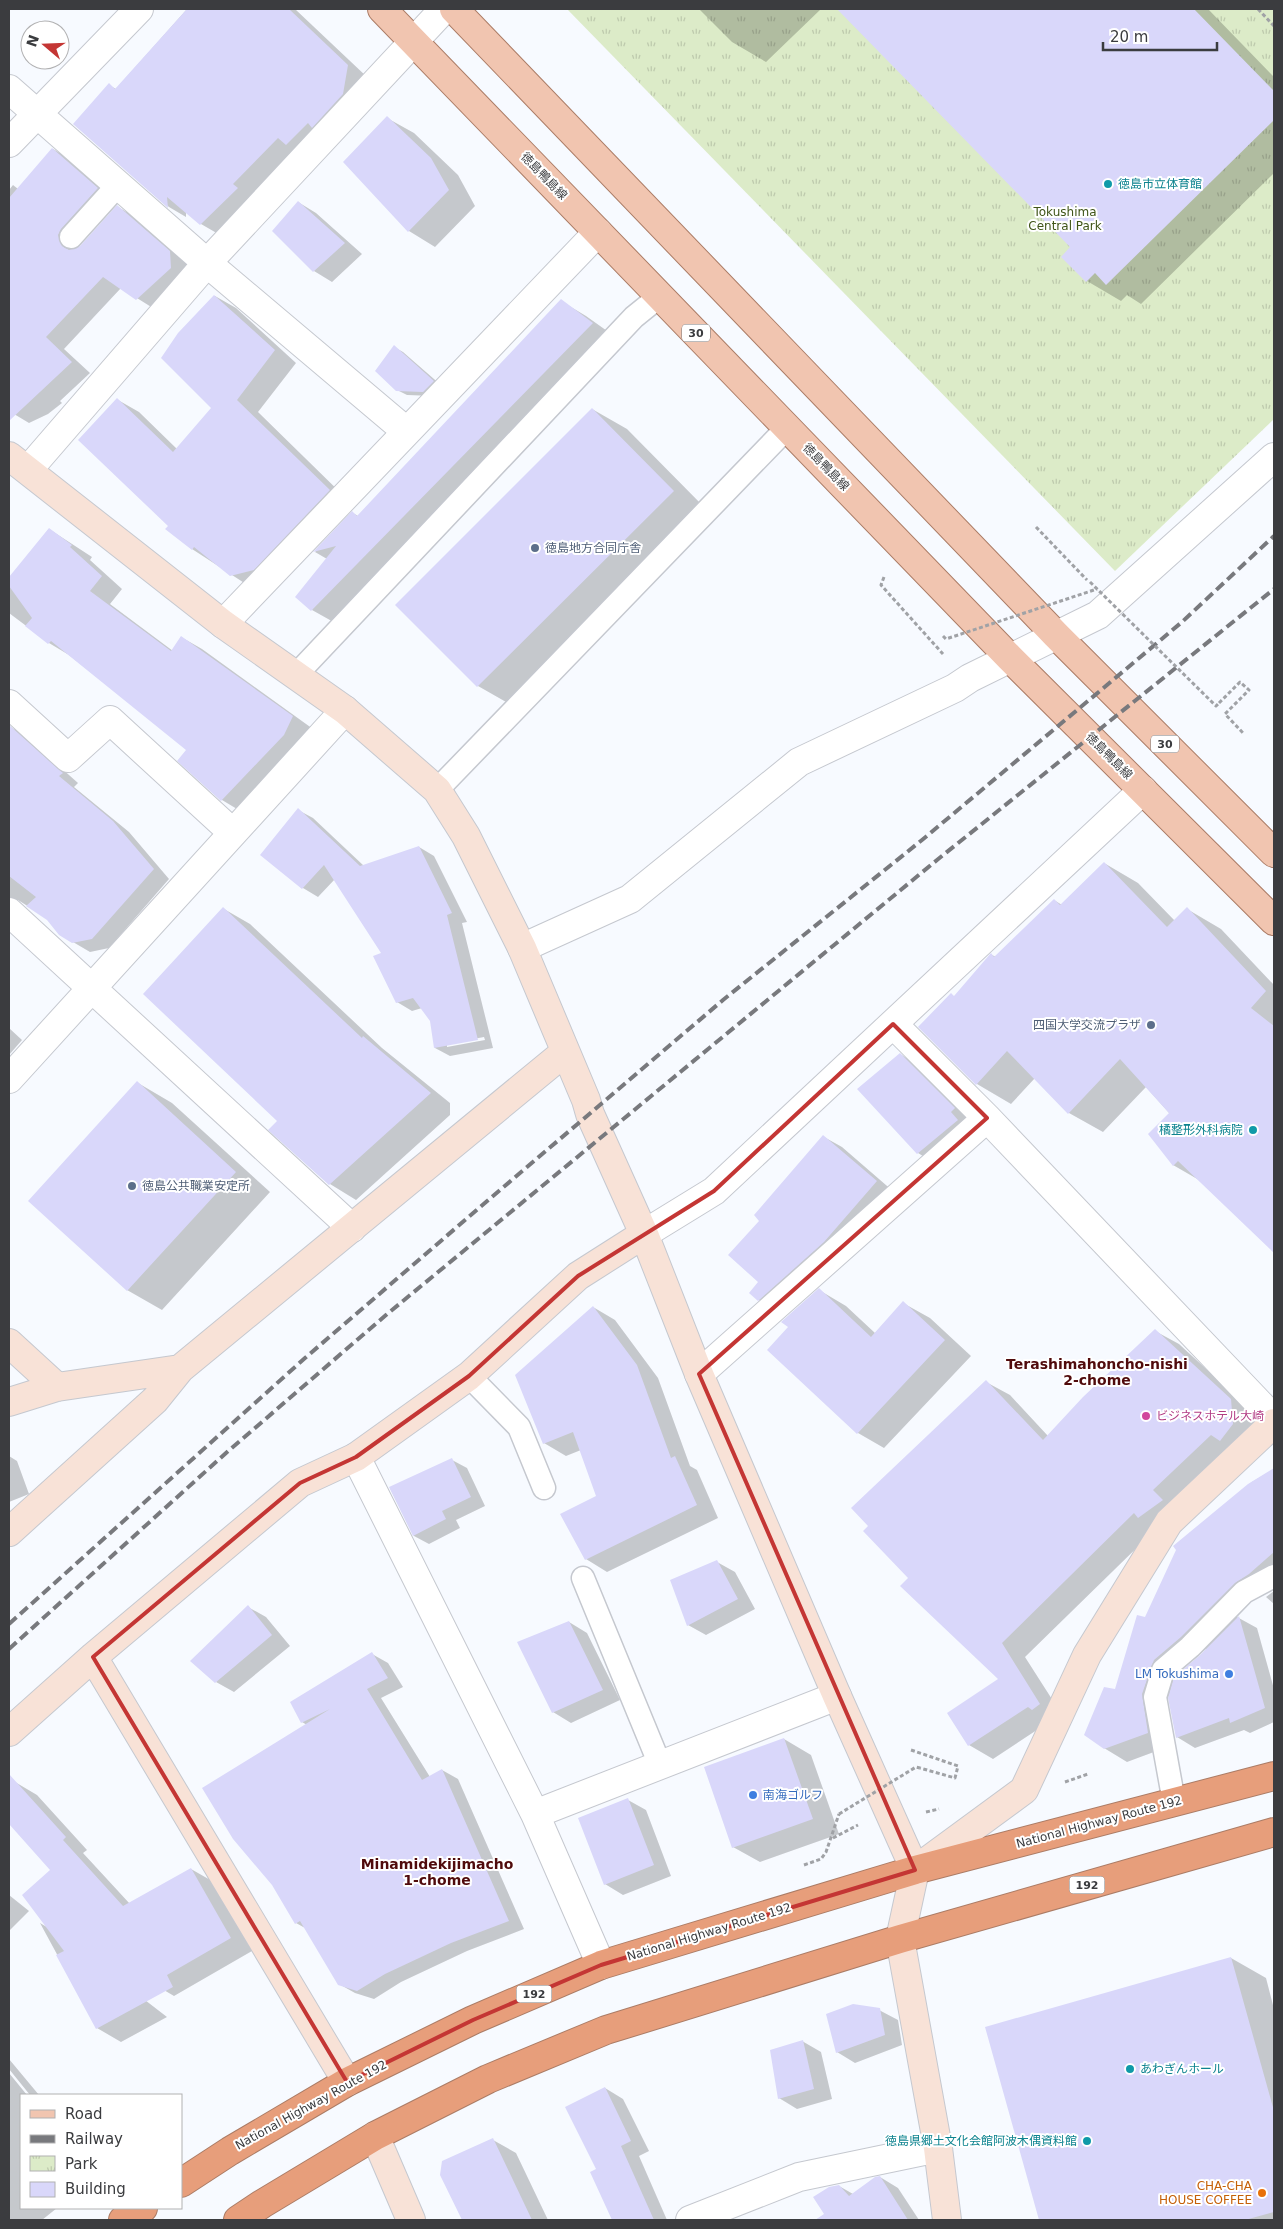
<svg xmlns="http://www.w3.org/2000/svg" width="1283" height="2229" font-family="'DejaVu Sans','Noto Sans JP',sans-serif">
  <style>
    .park { fill: url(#park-tufts) }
    .shadow { fill: #0003; fill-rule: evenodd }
    .building { fill: #d9d7fa }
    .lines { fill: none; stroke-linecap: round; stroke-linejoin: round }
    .lane-casing { stroke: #c5c8cf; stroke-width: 25 }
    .street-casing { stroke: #c5c8cf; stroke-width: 30 }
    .secondary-casing { stroke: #c5c8cf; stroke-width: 30 }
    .primary-casing { stroke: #ab7c66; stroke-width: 30 }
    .highway-casing { stroke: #ab7c66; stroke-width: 30 }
    .path { stroke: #a0a2a6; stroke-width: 3; stroke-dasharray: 4 2.5; stroke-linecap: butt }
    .lane { stroke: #fff; stroke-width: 22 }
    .street { stroke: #fff; stroke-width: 28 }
    .secondary { stroke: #f8e2d7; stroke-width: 28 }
    .primary { stroke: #f1c5b0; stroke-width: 28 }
    .highway { stroke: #e79e7b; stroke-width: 28 }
    .rail { stroke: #78797d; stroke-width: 4; stroke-dasharray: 10 5; stroke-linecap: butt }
    .path-bridge { stroke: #a0a2a6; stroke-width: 3; stroke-dasharray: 4 2.5; stroke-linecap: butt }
    .marked { fill: none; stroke: #c43634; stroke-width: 4; stroke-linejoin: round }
    .culture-dot { fill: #0f9aa8; stroke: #fff; stroke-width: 2 }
    .service-dot { fill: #5c6f8a; stroke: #fff; stroke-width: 2 }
    .hotel-dot { fill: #d1479c; stroke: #fff; stroke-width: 2 }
    .shop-dot { fill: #3f7fe0; stroke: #fff; stroke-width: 2 }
    .food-dot { fill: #e8710a; stroke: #fff; stroke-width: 2 }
    .labels { text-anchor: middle; stroke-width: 4; stroke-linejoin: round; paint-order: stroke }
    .shield { fill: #fff; stroke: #767679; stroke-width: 1 }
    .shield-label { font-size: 11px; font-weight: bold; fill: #3b3c3f }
    .street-label { font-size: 12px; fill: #3b3c3f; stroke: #fff }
    .culture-label { font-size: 12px; fill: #0d838f; stroke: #fff; text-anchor: start }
    .park-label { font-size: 12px; fill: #405519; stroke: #fff }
    .service-label { font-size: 12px; fill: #4e5e75; stroke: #fff; text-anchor: start }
    .hotel-label { font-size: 12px; fill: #b23c85; stroke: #fff; text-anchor: start }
    .shop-label { font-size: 12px; fill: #366cbe; stroke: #fff; text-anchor: end }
    .food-label { font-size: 12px; fill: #c56008; stroke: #fff; text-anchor: end }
    .neighbourhood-label { font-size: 14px; font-weight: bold; fill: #500b0c; stroke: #fff }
  </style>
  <defs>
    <pattern id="park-tufts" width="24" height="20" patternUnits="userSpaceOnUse" patternTransform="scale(1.25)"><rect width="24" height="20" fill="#dcebc8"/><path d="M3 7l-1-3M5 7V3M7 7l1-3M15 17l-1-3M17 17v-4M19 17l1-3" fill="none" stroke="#becaad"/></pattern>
  </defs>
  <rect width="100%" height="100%" fill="#f7faff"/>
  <!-- park -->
  <path class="park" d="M567,9h707v410l-159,152z"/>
  <!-- shadow -->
  <path class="shadow" d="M187,9h108l72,68 -116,118 6,5 -37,35 -19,-11 -15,-12v5l-17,-10 -94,-83 34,-39 7,4z
    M699,9h122l-55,53 -34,-20z
    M838,9h370l66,68v96l-133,131 -14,-9 -6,6 -34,-20 -24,-24 9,-10z
    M387,118l27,15 44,42 17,31 -40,41 -26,-16 -64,-69z
    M53,149l19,11 44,39 -39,47v2l4,-1 37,-40 19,11 52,45 -33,47 -35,-22 -57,61 26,24 -30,28 2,2 -14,11 -19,9 -20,-12v-221l4,-5 5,4z
    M298,202l18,11 46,41 -30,28 -18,-11 -40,-40z
    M215,296l21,12 60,55 -38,49 92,90 -98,86 -60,-39 -23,-23 -51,-126 21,12 38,37 36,-41z
    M561,301l25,15 31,22 -280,286 -25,-14 15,-51 -12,-7 38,-39 5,3z
    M394,347l9,5 39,34 -9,10 -26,-1 -10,-5z
    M592,409l35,20 81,82 -195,195 -35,-20 -81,-81z
    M49,529l43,28 -2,3 32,29 -12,15 63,47 8,-14 21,12 111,80 -71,83 -20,-12 -34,-51 -119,-94 -20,-12 -40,-30v-34z
    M9,726l15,9 54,48 -4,4 55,45 40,47 -60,69 -19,4 -17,-10 -25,-23 -30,-19 -9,10z
    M298,810l15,8 51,48 55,-19 15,9 33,66 -5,1 31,125 -43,8 -15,-8 -4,-28 -9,-12 -10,3 -15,-9 -14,-49 -48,-74 -17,18 -15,-9zM484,1037l1,3 -38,7v-3z
    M1104,863l34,20 37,38 12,-12 34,20 53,56v266l-75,-71 -26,-15 -3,-51 -24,-27 -43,45 -34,-19 -34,-35 -24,26 -34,-20 -22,-87 37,-42 4,2 58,-57 8,5z
    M224,909l26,15 132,124 68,55v12l-94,85 -26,-16 -51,-63z
    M9,1028l13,12 -13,15z
    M900,1054l18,11 54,54 -36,45 -18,-11 -59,-64z
    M138,1083l34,20 98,89 -108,118 -35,-20z
    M824,1137l18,10 52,45 -117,118 -18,-10 1,-79z
    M819,1290l27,16 29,27 28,-30 27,15 41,38 -87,92 -26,-15 -68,-106z
    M593,1307l22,13 43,58 32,88 7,4 21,48 -111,54 -21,-13 11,-63 -16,-46 -15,6 -22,-13z
    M1155,1331l24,13 76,70 2,24 -100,90 -132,129 39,61 -12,2 -59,39 -24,-14 31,-66 -90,-101 76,-196 24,13 38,41z
    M9,1456l8,5 12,33 -20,8z
    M452,1460l15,8 18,38 -29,14 4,8 -31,16 -15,-8 -24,-48z
    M1274,1469v117l-28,-8 7,22 -16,17 20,11 17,61v33l-24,11 -6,-3 -49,18 -18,-11 -8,-42 -4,18 5,33 -43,16 -23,-14 12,-57 29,-73 107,-136zM1206,1649l1,1 -34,29 4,-6z
    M717,1562l18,10 20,37 -49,26 -18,-10z
    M1274,1591v13l-8,-7z
    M248,1607l18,10 24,29 -56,46 -18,-10z
    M569,1622l18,11 33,67 -49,23 -18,-11z
    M372,1654l16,9 15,24 -22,11 49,79 12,-7 16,9 66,150 -57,22 -66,31 -27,17 -19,-6 -16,-9 -34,-56 -9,-5 11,-198 -5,-3z
    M784,1739l27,16 28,79 -79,28 -27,-15z
    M15,1782l22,13 50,55 -4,3 47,51 61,-35 21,12 40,70 -78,45 -22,-13 -143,-161v-34z
    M628,1800l18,10 25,66 -48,19 -18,-11z
    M9,1895l20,16 -20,20z
    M40,1923l22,13 105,81 -46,25 -24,-14z
    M1231,1958l35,20 8,31v211h-233l-54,-192z
    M879,2010l19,10 4,25 -47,18 -18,-11z
    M802,2041l19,11 11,47 -35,10 -18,-11z
    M9,2059l30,36h-9l-21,-26z
    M9,2073l18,22h-6v113h36l-15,12h-33z
    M605,2088l18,11 26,52 -10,5 28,64h-54l-21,-48 5,-2z
    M493,2140l23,13 32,67h-85l-22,-45z
    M880,2177l18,11 21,32h-90l-14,-23 24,-11 14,8z"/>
  <!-- building -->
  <path class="building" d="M187,9h102l59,56 -5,29 -31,34 -4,-5 -22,22 -8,-7 -45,46 5,4 -38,37 -33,-28 1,11 -95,-84 36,-41 6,6z
    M837,9h357l80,82v29l-168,165 -11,-12 -9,9 -25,-25 9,-10z
    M387,116l44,42 18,32 -41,42 -65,-70z
    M52,148l46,40 -37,41 -3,6 4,11 7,4 11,-4 37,-41 53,46 1,17 -35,32 -33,-23 -57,60 26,25 -63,59v-223z
    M298,201l47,42 -32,29 -41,-41z
    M214,295l61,55 -38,50 93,90 -76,80 -24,6 -36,-29 -2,3 -27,-21 3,-3 -90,-86 39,-42 56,54 38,-44 -50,-50 17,-25z
    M561,299l32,24 -282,288 -16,-14 41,-51 -23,6 39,-41 5,5z
    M394,345l40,36 -11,11 -27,-1 -21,-20z
    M592,408l82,83 -197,196 -82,-82z
    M49,528l23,17 -2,2 32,29 -12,15 81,60 10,-15 112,80 -9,19 -63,66 -44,-40 9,-11 -135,-109 -3,3 -23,-18 7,-8 -23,-32v-9z
    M9,725l54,48 -4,3 54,45 41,48 -62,70 -20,4 -13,-8 -12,-15 -21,-14 10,-9 -27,-21z
    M298,808l62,58 59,-20 33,67 -5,2 31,125 -44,8 -4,-27 -17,-23 -17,5 -23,-47 8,-3 -57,-88 -22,24 -42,-34z
    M1104,862l63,65 20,-20 79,84 -15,17 23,18v227l-96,-92 -5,5 -25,-32 21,-21 -49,-54 -52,55 -61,-63 -31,34 -58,-58 33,-34 3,3 37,-43 3,4 60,-58 6,6z
    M223,907l139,131 1,-2 68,57 -102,92 -61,-55 9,-9 -134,-127z
    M900,1053l55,55 -4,4 7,8 -41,34 -60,-65z
    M137,1081l99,91 -109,119 -99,-90z
    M823,1135l54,46 -53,61 -66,59 -9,-8 9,-11 -30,-27 31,-34 -5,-6z
    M819,1288l52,49 32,-36 42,39 -88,94 -90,-84 21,-23 -7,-5z
    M593,1306l44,59 34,93 4,-2 22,49 -112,55 -25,-46 36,-18 -23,-64 -30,12 -28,-69z
    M1155,1329l76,70 2,25 -13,17 -9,-6 -58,55 10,10 -25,18 -4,-5 -132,130 38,61 -8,6 -4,-3 -60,39 -21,-33 51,-34 -98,-93 8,-8 -45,-47 5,-5 -17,-18 135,-128 57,60 40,-43z
    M452,1458l19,39 -29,14 4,8 -33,17 -24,-49z
    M1274,1468v84l-25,22 -14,9 -54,54 -27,23 -12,34 6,39 -44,16 -20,-14 20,-48 11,2 22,-74 8,2 31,-67 -3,-4 75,-62z
    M717,1560l21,39 -51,27 -17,-46z
    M248,1605l24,30 -57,48 -25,-22z
    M1239,1616l26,92 -35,15 -1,-5 -53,20 -8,-40 6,-21 25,-21z
    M569,1621l34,69 -51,23 -35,-71z
    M372,1652l16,26 -21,11 55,91 20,-11 67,152 -58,22 -66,31 -28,17 -19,-6 -38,-64 -5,3 -23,-39 -39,-46 -31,-51 128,-79 -29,14 -11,-21z
    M784,1738l29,81 -81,29 -28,-81z
    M9,1774l57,63 -3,3 60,66 68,-38 40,70 -64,37 6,12 -77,42 -40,-74 8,-4 -42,-56 28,-25 -41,-46z
    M628,1798l26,67 -50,20 -26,-67z
    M1231,1957l43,154v101l-29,8h-206l-54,-193z
    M853,2004l27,4 5,27 -49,18 -10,-39z
    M803,2040l11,49 -36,10 -8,-49z
    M605,2087l26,54 -10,5 33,74h-42l-22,-48 6,-3 -31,-62z
    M493,2138l39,82h-70l-22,-45 2,-14z
    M880,2176l28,44h-93l9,-6 -11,-17 16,-10 10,-2 10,11 26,-19z"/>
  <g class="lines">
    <!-- lane casing -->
    <g class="lane-casing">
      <path id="lane" d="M71,237l47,-52
        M295,676l339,-359 26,-21
        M437,790l350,-362
        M469,1376l50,51 25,61
        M583,1578l77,187
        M1174,1802l-19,-105 8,-27 27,-23 54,-55 30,-16"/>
    </g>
    <!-- street casing -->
    <g class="street-casing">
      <path id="street" d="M9,89l198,174 199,168
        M9,143l130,-134
        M28,470l179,-207 237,-254
        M223,624l375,-392
        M9,704l59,54 42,-38 123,113
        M9,912l343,316
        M522,948l108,-49 169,-137 156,-74 15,-10 128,-63 176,-158
        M893,1024l94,94 287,301
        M9,1079l336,-369
        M644,1234l70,-43 429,-401
        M699,1374l288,-256
        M356,1457l179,357 66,151
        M535,1814l302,-118
        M690,2220l109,-43 139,-29"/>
    </g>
    <!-- secondary casing -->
    <g class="secondary-casing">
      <path id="secondary" d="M9,456l214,168 122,86 92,80 29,46 56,112 64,152 4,14 54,120 55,140 138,322 78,174 -15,69 38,209 9,72
        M9,1343l48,44
        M9,1402l48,-15 123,-18 385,-317
        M9,1532l146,-132 25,-31
        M93,1657l254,425
        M9,1732l84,-75 207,-174 56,-26 113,-81 109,-100 66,-42
        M915,1870l109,-80 63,-135 82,-133 105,-99
        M375,2136l36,84"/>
    </g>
    <!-- primary casing -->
    <g class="primary-casing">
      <path id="primary" d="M382,9l628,649 264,263
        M454,9l602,626 218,218"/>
    </g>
    <!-- highway casing -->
    <g class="highway-casing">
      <path id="highway" d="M181,2183l49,-32 117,-69 126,-62 128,-55 314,-95 359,-94
        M123,2220l20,-12
        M238,2220l24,-16 113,-68 113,-57 118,-49 294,-91 374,-107"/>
    </g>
    <!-- path -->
    <path class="path" d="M1258,9l16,17
      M1036,527l51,53
      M884,577l-3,8 62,69
      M1219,703l21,-21 9,8 -24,24 19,20
      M911,1750l47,16 -3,12 -35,-10
      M1065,1782l23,-8
      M926,1812l13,-3
      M833,1838l25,-13
      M804,1865l17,-6 5,-7 13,-38"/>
    <!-- lane -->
    <use href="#lane" class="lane"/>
    <!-- street -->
    <use href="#street" class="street"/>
    <!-- secondary -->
    <use href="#secondary" class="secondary"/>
    <!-- primary -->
    <use href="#primary" class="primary"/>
    <!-- highway -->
    <use href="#highway" class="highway"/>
    <!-- rail -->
    <path class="rail" d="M9,1624l296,-266 181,-156 237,-202 199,-160 185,-155 75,-63 92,-86
      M9,1649l217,-196 160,-138 551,-455 337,-271"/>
    <!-- path-bridge -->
    <path class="path-bridge" d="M1090,582l126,124 3,-3
      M943,636l3,3 151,-50
      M839,1814l77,-47 4,1"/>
  </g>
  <!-- marked area -->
  <path class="marked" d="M893,1024l94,94 -288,256 216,496 -314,95 -128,55 -126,62 -254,-425 207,-174 56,-26 113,-81 109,-100 136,-85z"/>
  <!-- markers -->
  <g class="culture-dot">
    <circle cx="1108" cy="184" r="5"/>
    <circle cx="1253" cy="1130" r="5"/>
    <circle cx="1130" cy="2069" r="5"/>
    <circle cx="1087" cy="2141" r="5"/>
  </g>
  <g class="service-dot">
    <circle cx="535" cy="548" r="5"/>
    <circle cx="1151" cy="1025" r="5"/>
    <circle cx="132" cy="1186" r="5"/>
  </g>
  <circle class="hotel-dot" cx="1146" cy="1416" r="5"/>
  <g class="shop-dot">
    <circle cx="1229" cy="1674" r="5"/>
    <circle cx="753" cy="1795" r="5"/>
  </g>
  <circle class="food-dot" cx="1262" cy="2193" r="5"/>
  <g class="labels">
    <!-- shield labels -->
    <g class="shield">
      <rect x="682" y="324.5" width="28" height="17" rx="4"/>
      <rect x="1151" y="735.5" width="28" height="17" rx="4"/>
      <rect x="1069.5" y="1876.5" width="35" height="17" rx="4"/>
      <rect x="516.5" y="1985.5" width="35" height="17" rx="4"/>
    </g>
    <g class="shield-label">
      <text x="696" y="337">30</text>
      <text x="1165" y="748">30</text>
      <text x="1087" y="1889">192</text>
      <text x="534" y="1998">192</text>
    </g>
    <!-- street labels -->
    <g class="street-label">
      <text transform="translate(544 176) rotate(46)" y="4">徳島鴨島線</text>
      <text transform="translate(826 467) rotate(46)" y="4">徳島鴨島線</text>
      <text transform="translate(1109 756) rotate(45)" y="4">徳島鴨島線</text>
      <text transform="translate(1099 1822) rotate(-15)" y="4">National Highway Route 192</text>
      <text transform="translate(709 1932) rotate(-17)" y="4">National Highway Route 192</text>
      <text transform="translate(311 2105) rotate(-29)" y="4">National Highway Route 192</text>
    </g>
    <!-- culture labels -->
    <g class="culture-label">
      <text x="1118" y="188">徳島市立体育館</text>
      <text x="1243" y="1134" text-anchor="end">橘整形外科病院</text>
      <text x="1140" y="2073">あわぎんホール</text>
      <text x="1077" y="2145" text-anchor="end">徳島県郷土文化会館阿波木偶資料館</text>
    </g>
    <!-- park labels -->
    <g class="park-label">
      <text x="1065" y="216">Tokushima<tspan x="1065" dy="14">Central Park</tspan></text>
    </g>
    <!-- service labels -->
    <g class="service-label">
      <text x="545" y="552">徳島地方合同庁舎</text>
      <text x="1141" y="1029" text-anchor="end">四国大学交流プラザ</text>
      <text x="142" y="1190">徳島公共職業安定所</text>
    </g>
    <!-- hotel labels -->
    <g class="hotel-label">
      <text x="1156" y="1420">ビジネスホテル大崎</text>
    </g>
    <!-- shop labels -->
    <g class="shop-label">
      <text x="1219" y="1678">LM Tokushima</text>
      <text x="763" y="1799" text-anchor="start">南海ゴルフ</text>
    </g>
    <!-- food labels -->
    <g class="food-label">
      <text x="1252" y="2190">CHA-CHA<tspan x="1252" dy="14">HOUSE COFFEE</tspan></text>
    </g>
    <!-- neighbourhood labels -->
    <g class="neighbourhood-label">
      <text x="1097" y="1369">Terashimahoncho-nishi<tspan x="1097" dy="16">2-chome</tspan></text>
      <text x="437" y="1869">Minamidekijimacho<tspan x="437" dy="16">1-chome</tspan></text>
    </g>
  </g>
  <!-- border -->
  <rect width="1283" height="2229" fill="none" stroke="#3b3c3f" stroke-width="20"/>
  <!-- legend -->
  <rect x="20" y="2094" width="162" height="115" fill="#ffffff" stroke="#b1b1b2"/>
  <rect x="30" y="2110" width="25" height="8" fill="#f1c5b0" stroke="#b1b1b2"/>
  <text x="65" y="2119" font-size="15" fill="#3b3c3f">Road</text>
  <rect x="30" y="2135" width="25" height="8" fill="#78797d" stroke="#b1b1b2"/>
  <text x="65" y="2144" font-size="15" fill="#3b3c3f">Railway</text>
  <rect x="30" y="2156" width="25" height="15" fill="url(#park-tufts)" stroke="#b1b1b2"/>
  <text x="65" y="2169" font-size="15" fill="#3b3c3f">Park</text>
  <rect x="30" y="2182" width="25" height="15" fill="#d9d7fa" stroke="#b1b1b2"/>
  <text x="65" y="2194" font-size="15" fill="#3b3c3f">Building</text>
  <!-- north arrow -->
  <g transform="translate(45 45) rotate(289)"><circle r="24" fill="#ffffff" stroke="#b1b1b2"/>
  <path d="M0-4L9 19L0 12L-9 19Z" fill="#c43634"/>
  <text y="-8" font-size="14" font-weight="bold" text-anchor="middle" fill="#3b3c3f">N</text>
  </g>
  <!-- scale -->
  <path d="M1103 42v8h114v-8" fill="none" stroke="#3b3c3f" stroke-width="2.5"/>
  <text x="1110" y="42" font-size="15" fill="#3b3c3f" stroke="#ffffff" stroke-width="4" paint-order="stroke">20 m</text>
</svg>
